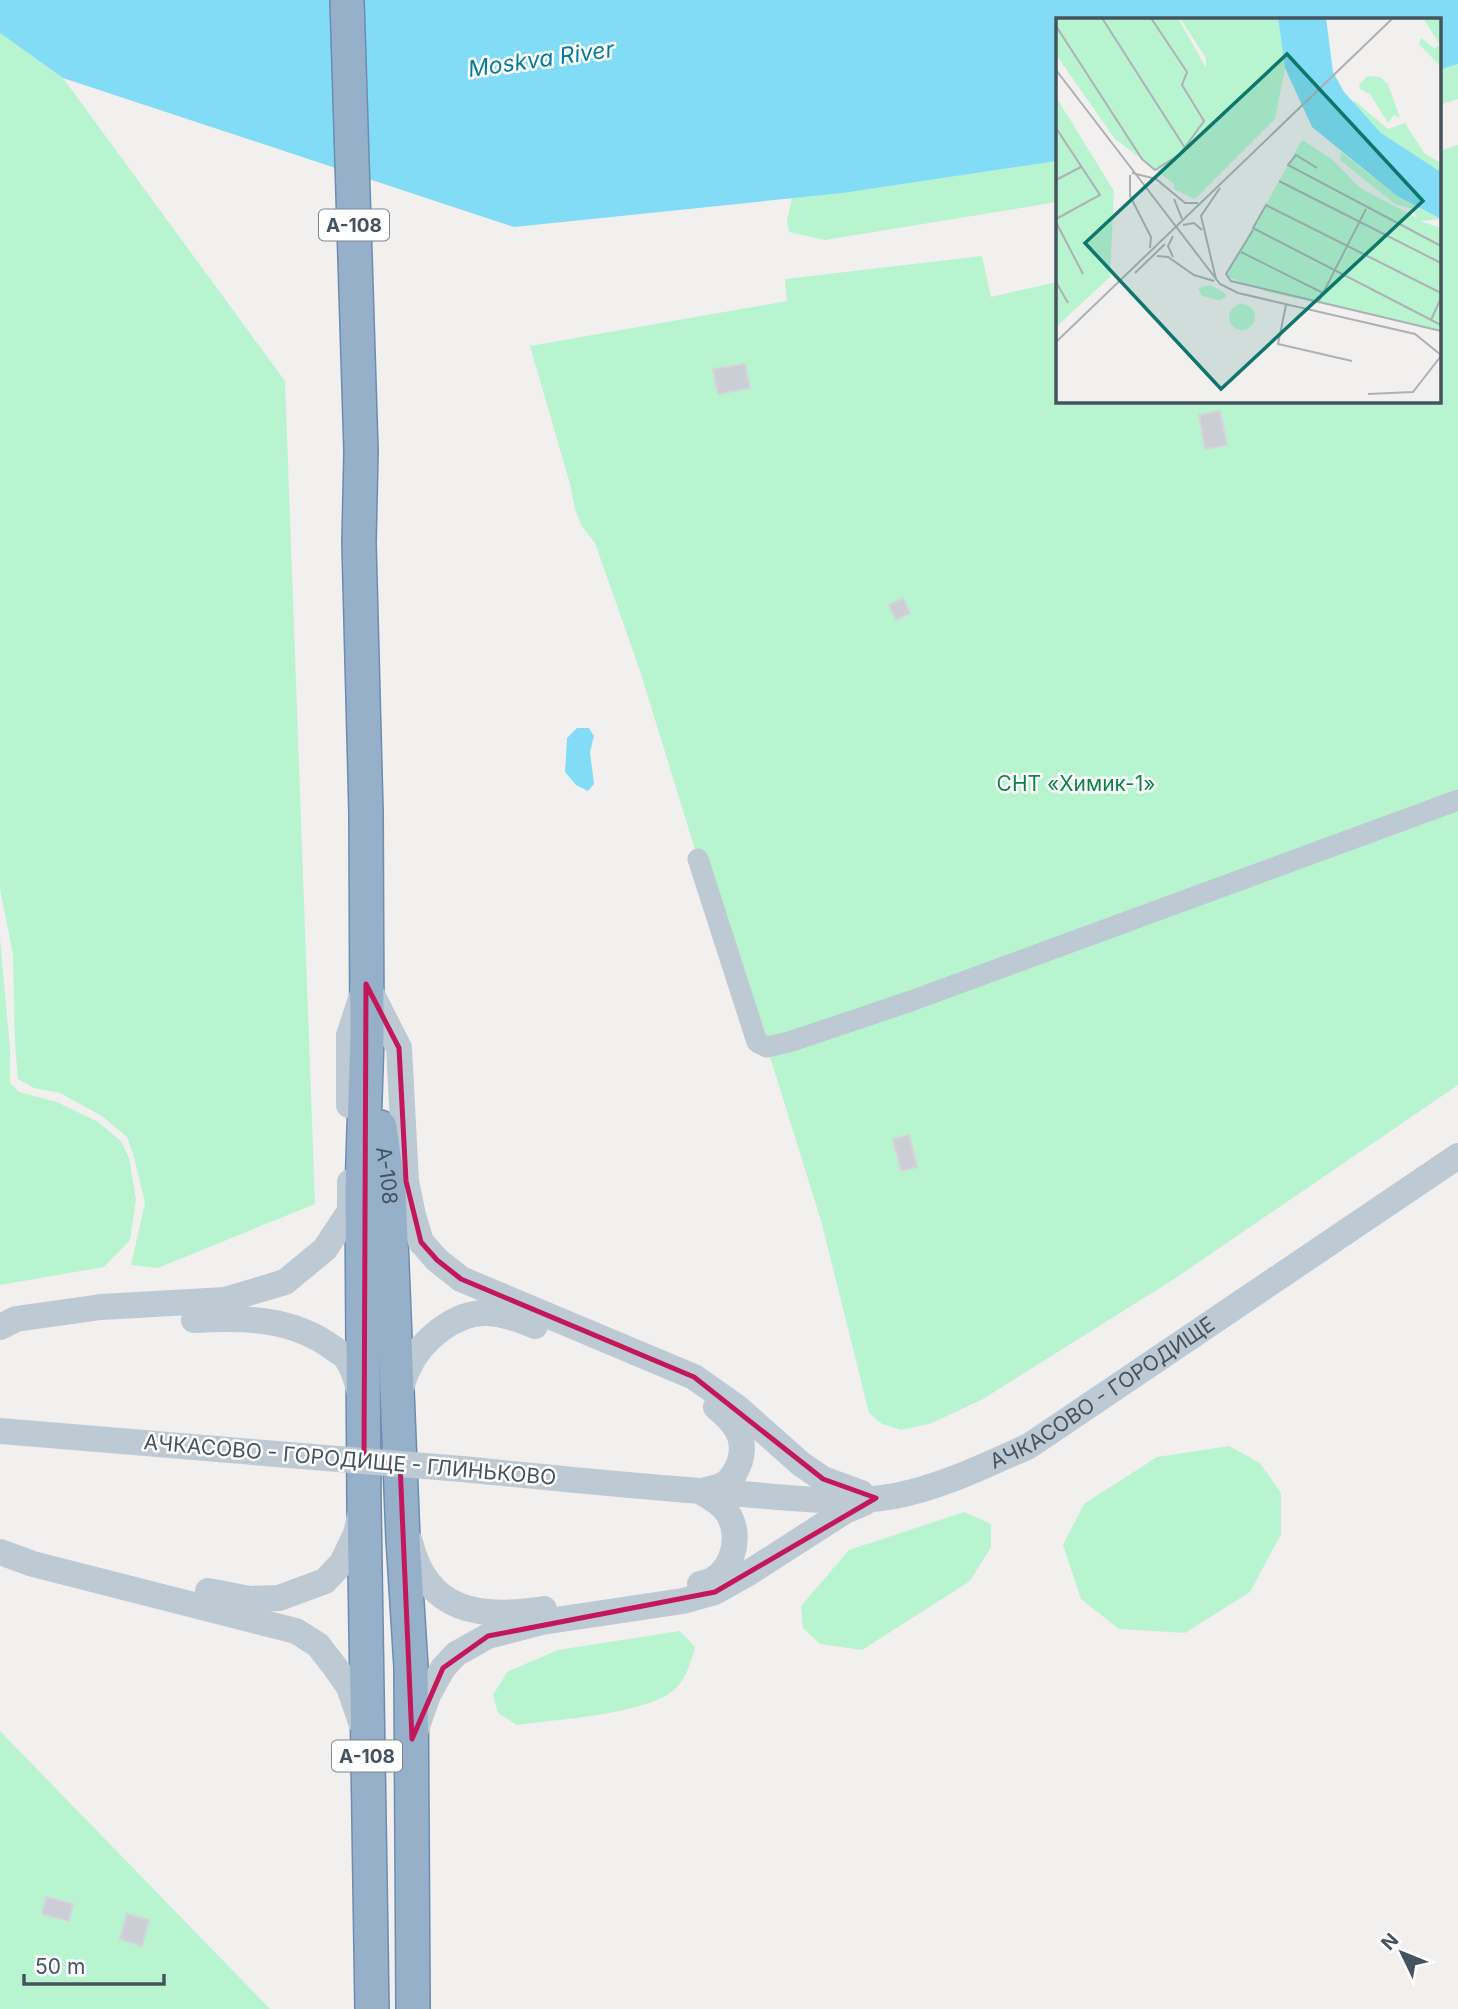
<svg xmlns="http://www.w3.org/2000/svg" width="1458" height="2009" font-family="Inter,sans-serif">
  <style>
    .green { fill: #b9f4d0 }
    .water { fill: #82dcf5 }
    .building { fill: #cbced4; stroke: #d3d5db; stroke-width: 2 }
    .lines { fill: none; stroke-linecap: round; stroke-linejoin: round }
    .trunk-casing { stroke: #6d8caf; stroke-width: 36 }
    .minor { stroke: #becad3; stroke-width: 21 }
    .tertiary { stroke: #becad3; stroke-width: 26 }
    .trunk { stroke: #97b0ca; stroke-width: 33 }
    .tertiary-bridge { stroke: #becad3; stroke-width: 26 }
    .marked { fill: none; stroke: #c2185b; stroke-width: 5; stroke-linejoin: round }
    .labels { text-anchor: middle; stroke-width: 5; stroke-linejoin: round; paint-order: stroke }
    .shield { fill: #fff; stroke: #7d878f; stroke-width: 2 }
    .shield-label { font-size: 19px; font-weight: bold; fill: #45535f }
    .park-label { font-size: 21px; fill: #0d8349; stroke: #fff }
    .street-label { font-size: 21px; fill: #45535f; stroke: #fff }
    .water-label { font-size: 23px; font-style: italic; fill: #037c9e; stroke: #fff }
    .inset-road { fill: none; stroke: #adb1b5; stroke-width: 2 }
    .view { fill: #0f766e; fill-opacity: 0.15; stroke: #0f766e; stroke-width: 3.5 }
    .inset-edge { fill: none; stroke: #45535f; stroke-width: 3.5 }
  </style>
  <rect width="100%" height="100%" fill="#f2efef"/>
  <!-- green -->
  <path class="green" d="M0,33l63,45 222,303 30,823 -157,64 -27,-3 14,-62 -11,-46 -7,-20 -25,-21 -42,-23 -26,-5 -16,-9 -3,-34 -2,-91 -13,-65z
    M1458,64v35l-19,6v-35z
    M1458,145v940l-284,194 -191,120 -51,24 -31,7 -19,-6 -13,-11 -47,-189 -55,-177 -69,-188 -58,-188 -45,-128 -14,-18 -6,-16 -5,-25 -40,-138 257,-45 -2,-22 197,-23 9,41 66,-15v119h382v-250z
    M1057,161v41l-232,38 -36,-8 -2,-11 5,-23 51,-5z
    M0,938l10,111v34l9,9 38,10 41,20 23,19 8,17 7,41 -6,41 -26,27 -104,18z
    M1229,1446l31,17 21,30v41l-31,58 -65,41 -66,-4 -38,-30 -18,-54 21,-41 73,-47z
    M964,1512l27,12v23l-21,34 -108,69 -42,-6 -17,-16 -2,-22 48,-56z
    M680,1631l15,16c-3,13 -10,34 -21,43 -31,25 -116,29 -157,35l-19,-12 -5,-18 14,-23 51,-22z
    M0,1731l270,278h-270z"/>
  <!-- water -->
  <path class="water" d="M0,0h1458v64l-19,6v-51h-382v142l-214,32 -329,34 -451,-149 -63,-45z
    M577,728h12l5,8 -4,16 4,32 -6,7 -12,-6 -11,-13 2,-34z"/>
  <!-- building -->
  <path class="building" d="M745,364l5,24 -32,6 -5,-25z
    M1220,411l7,34 -22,4 -6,-34z
    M903,598l7,15 -14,7 -7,-15z
    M909,1135l8,32 -16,4 -8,-32z
    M46,1897l27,7 -4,17 -27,-7z
    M127,1914l22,6 -7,26 -22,-7z"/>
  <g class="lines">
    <!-- trunk casing -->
    <g class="trunk-casing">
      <g id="trunk">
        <path d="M347,0l14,451 -2,92 7,270 1,224 -5,155 2,312 8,505"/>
        <path id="s2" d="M380,1127l9,63 14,349 8,128 2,342"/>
      </g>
    </g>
    <!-- minor -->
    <path class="minor" d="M698,859l59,183 10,5 22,-5 122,-41 547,-201"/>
    <!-- tertiary -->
    <g class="tertiary">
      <path d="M368,987l31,61 7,133 7,34 8,27 16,18 24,19 233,98 44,31 63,56 22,15 38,14"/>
      <path d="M349,1105v-70l12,-36"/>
      <path d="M194,1320c49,-3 99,-2 139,28 4,3 10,6 13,10 7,9 11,23 14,35"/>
      <path d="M0,1327l16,-8 85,-12 124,-7 60,-18 40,-33 25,-38v-29"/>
      <path d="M399,1394c3,-8 5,-17 9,-25 13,-29 48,-58 80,-56 17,1 32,7 47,13"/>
      <path d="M0,1431l301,25"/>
      <path id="s1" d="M462,1469c93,9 186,19 280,25 50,4 103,11 153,2 47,-9 91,-31 134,-50l429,-290"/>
      <path d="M702,1491c7,-2 16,-3 22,-7 9,-5 13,-15 16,-23 7,-25 -6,-39 -24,-54"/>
      <path d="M410,1542c17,71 71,77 134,67"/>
      <path d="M0,1552l33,12 263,67 22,14 17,22 14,20 12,35"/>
      <path d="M700,1584c32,-6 44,-47 27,-72 -7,-10 -17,-15 -26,-20"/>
      <path d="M208,1591l42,8 29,-1 46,-17 17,-18 14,-29 4,-18"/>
      <path d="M416,1729l12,-34 15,-27 13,-14 32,-18 54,-14 141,-21 32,-9 32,-18 98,-63 19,-8"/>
    </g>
    <!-- trunk -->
    <use href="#trunk" class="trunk"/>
    <!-- tertiary-bridge -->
    <path class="tertiary-bridge" d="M301,1456l161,13"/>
  </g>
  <!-- marked area -->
  <path class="marked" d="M366,984l33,64 7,133 15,61 16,18 24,19 233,98 129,102 53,19 -161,94 -227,44 -45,32 -31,71 -12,-275 -36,-3z"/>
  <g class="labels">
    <!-- shield labels -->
    <g class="shield">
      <rect x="319" y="209.5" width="70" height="31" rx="5"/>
      <rect x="332" y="1740.5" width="70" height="31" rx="5"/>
    </g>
    <g class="shield-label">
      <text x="354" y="232">А-108</text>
      <text x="367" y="1763">А-108</text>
    </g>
    <!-- park labels -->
    <g class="park-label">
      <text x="1076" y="791">СНТ «Химик-1»</text>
    </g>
    <!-- street labels -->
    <g class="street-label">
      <text dy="7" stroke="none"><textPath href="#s2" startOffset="49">А-108</textPath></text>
      <text dy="7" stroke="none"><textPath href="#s1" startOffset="668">АЧКАСОВО - ГОРОДИЩЕ</textPath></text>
      <text transform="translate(350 1460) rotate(5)" y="7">АЧКАСОВО - ГОРОДИЩЕ - ГЛИНЬКОВО</text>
    </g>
    <!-- water labels -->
    <g class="water-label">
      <text transform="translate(541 59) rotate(-8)" y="8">Moskva River</text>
    </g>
  </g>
  <!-- overview -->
  <g transform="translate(1056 18)">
    <rect width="385" height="385" fill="#f2efef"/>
    <path d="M0,0h122l28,50v-10l-26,-40h98l7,50 -10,51 -80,80 -21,-10v-5l-59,-45 -59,-84zM367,0h18v49l-22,-23 2,-6 13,10 6,-3zM312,58l12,1 8,7 12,34 -6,-3 -6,8 -18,-29 -10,-5 -1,-5zM0,79l58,94 -4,86 -54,50zM299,83l33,28 17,-6 19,30 17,10v9l-60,-39 -29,-31zM246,122l30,19 28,29 57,30 -4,-9 -18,-5 -55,-44 1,-8 56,44 44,23 -21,2 21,7v103l-173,-39 -42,-16zM154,267l15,8 1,4 -7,3 -17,-4 -4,-8zM173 299a13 13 0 1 1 26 0a13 13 0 1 1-26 0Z" fill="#b9f4d0"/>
    <path d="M222,0h48l7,54 11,20 37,41 60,39v47l-44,-23 -85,-69 -27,-59z" fill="#82dcf5"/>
    <path class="inset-road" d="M46,0l83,130M0,8l86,133 13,11 25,-16 24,-33 -22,-36 5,-13 -36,-54M0,52l164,214 18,9 177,41 26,21M0,110l44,67 -44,24M261,150l-21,-13 -8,10 153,81M76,155l24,6 29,24h13M74,157v21l21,41 -1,11M0,162l25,-13M223,163l162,82M118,181l8,20M0,204l27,52M127,207l11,-2 8,7M197,212l-27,44 5,7 210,50M117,218l-5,10 5,11M185,234l82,41M101,238l11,1 26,18 20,6M79,255l30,-29M160,261l-15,-63 19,-28M0,264l12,21M385,275l-175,-88 -13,23 188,97M262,285l48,-94M230,287l-8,39 74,17M375,302l10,-22M0,324l337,-324M312,376l45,-2 28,-36"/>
    <path class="view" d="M231,36l136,147 -202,188 -136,-146z"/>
    <rect width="385" height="385" class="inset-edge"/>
  </g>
  <!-- north arrow -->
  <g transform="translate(1402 1953) rotate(313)" stroke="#ffffff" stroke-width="5" paint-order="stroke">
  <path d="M0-5L12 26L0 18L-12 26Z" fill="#45535f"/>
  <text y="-10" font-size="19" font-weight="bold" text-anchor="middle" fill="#45535f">N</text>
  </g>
  <!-- scale -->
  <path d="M24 1974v10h140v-10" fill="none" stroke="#45535f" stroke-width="3.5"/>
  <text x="35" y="1974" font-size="21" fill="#45535f" stroke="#ffffff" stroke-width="5" paint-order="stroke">50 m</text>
</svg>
